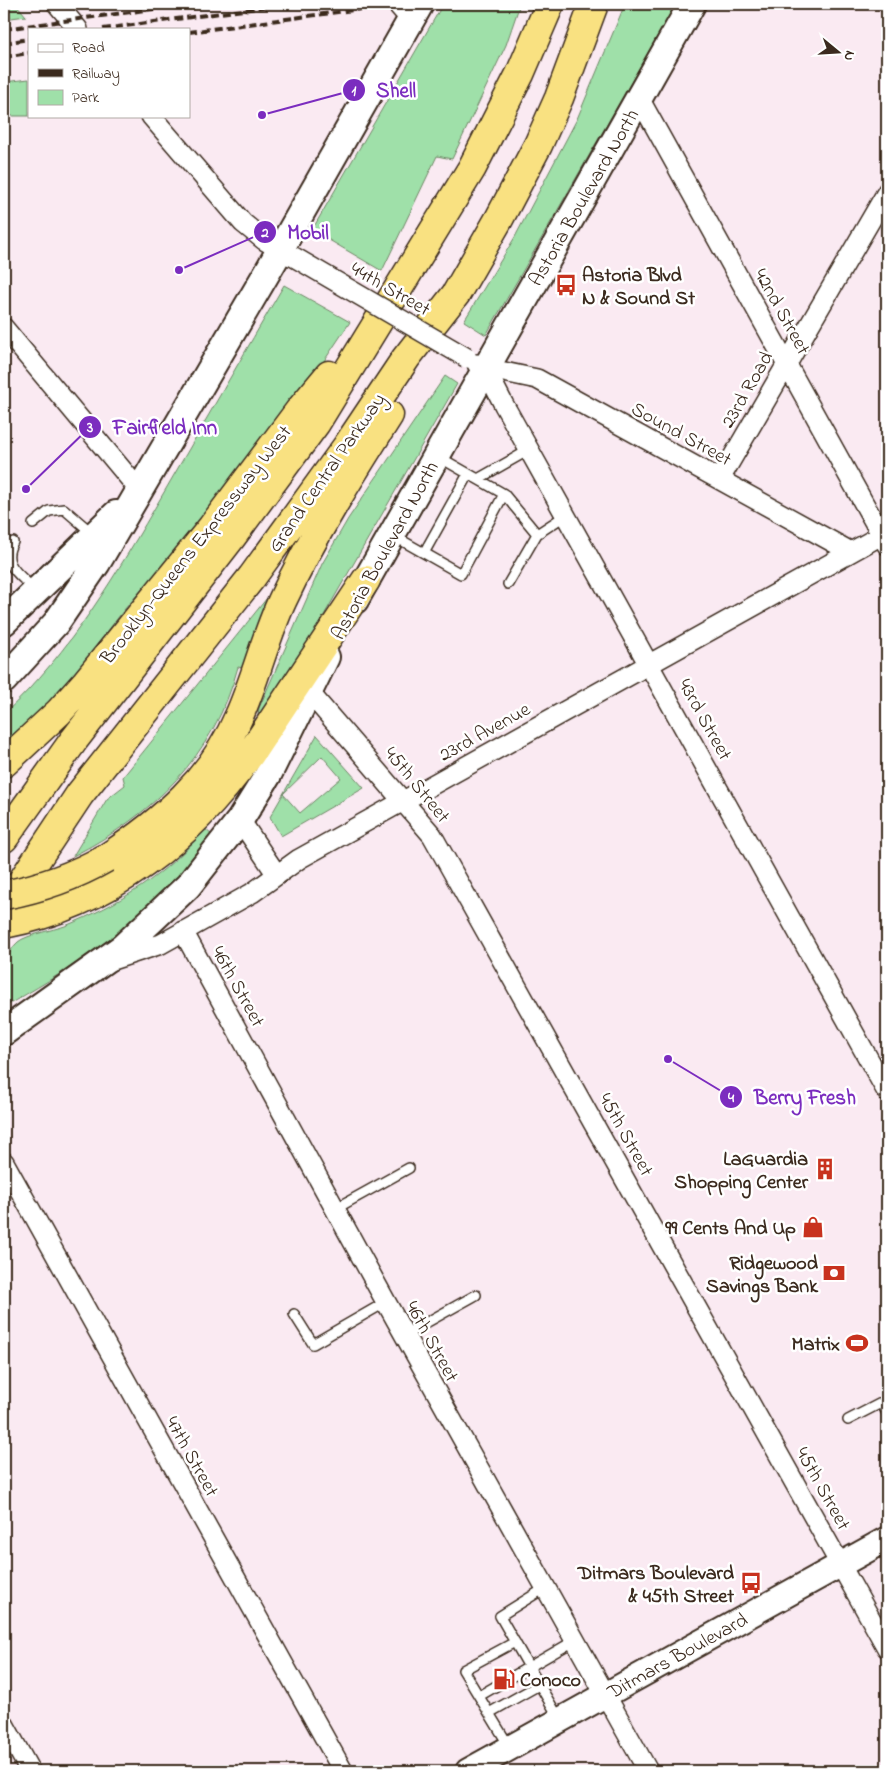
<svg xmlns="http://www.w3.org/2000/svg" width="891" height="1775" font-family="'Indie Flower',sans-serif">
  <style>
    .green { fill: #9fe0a9; stroke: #6d8564; fill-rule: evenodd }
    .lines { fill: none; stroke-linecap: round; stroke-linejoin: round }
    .service-casing { stroke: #3b2a1e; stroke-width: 12 }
    .minor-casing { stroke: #3b2a1e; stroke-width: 22 }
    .tertiary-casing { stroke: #3b2a1e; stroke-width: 28 }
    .secondary-casing { stroke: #3b2a1e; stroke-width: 30 }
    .motorway-casing { stroke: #3b2a1e; stroke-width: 31 }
    .service { stroke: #fff; stroke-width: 9 }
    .minor { stroke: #fff; stroke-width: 19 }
    .tertiary { stroke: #fff; stroke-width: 24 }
    .secondary { stroke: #fff; stroke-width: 26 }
    .motorway { stroke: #f9e181; stroke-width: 28 }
    .rail { stroke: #3b2a1e; stroke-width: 4; stroke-dasharray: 8 4; stroke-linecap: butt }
    .minor-bridge-casing { stroke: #3b2a1e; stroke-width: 22; stroke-linecap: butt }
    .motorway-bridge-casing { stroke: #3b2a1e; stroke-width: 31; stroke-linecap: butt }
    .minor-bridge { stroke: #fff; stroke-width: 19 }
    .motorway-bridge { stroke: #f9e181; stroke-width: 28 }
    .labels { text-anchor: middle; stroke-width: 5; stroke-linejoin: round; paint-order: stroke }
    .street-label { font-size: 20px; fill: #3b2a1e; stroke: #fff }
    .poi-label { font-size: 20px; font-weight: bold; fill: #3b2a1e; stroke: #fff; text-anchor: end }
    .leader { fill: none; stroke: #7b2cbf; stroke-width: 2 }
    .callout-dot { fill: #7b2cbf; stroke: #fff; stroke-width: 2 }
    .mark-label { font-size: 15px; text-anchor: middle; font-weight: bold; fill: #fff }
    .callout-label { font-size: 21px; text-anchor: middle; font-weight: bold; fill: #7b2cbf; stroke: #fff; stroke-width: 5; stroke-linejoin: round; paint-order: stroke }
  </style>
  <rect width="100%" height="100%" fill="#faeaf2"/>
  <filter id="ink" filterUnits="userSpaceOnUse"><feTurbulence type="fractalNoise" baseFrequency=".02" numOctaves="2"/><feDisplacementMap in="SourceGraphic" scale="10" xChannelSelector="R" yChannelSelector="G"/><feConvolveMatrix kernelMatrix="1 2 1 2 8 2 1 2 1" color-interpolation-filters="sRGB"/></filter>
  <g filter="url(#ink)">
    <!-- green -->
    <path class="green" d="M4,4h12l10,12 -22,3z
      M443,4h77l-14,41 -54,114 -15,-3 -55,115 -70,-41z
      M625,4h51l-190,331 -22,-14 51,-84 62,-118z
      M29,79v37h-25v-34z
      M284,285l66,37 -82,123 -144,165 -68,88 -52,50v-34c67,-62 113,-141 159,-220 40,-69 80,-139 121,-209z
      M445,376l12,8 -202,351 4,-27 63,-144 26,-45z
      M271,593l2,3 -30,72 -5,-1c-24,89 -85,148 -165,189l34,-57 18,-14 -2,-8z
      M317,735l47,53 -83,48 -11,-19zM322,756l19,22 -41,35 -17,-19z
      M205,829l7,6c-14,17 -27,35 -42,51 -48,50 -106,87 -166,121 0,-22 -4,-49 14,-65 8,-7 35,-12 47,-16 55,-22 101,-51 140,-97z"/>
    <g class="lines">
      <!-- service casing -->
      <g class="service-casing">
        <path id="service" d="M478,479l51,-29
          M504,494l33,40 29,-19
          M33,524l16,-13 15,-2 28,24
          M394,536l67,38 43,-80 -65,-37
          M13,542c-13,22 6,32 21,47
          M424,553l44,-79
          M508,584l29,-50
          M335,1209l74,-41
          M294,1314l19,30 73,-42
          M404,1335l72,-40
          M848,1420l33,-17 6,10
          M545,1588l-45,28 29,51 45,-26
          M479,1696l50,-29 31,53
          M489,1713l50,-28
          M509,1746l-46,-76 52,-28"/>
      </g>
      <!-- minor casing -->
      <g class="minor-casing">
        <path id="minor" d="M57,4l21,25
          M397,4l14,16
          M639,98l248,447
          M151,116l92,107 21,17 27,16
          M4,328l136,163
          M477,364l8,4 52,11 314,173
          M485,368l19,37 383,687
          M720,479l167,-287
          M309,692l123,143 455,813
          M240,820l37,55
          M183,931l203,371 262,469
          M112,960l49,-16 91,-51 47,-34 588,-327
          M4,1162l339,609
          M4,1724l26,47"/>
      </g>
      <!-- tertiary casing -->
      <g class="tertiary-casing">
        <path id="tertiary" d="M468,1771l419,-232"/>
      </g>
      <!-- secondary casing -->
      <g class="secondary-casing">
        <path id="secondary" d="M355,600l337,-596
          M4,622l112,-108
          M4,680l52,-57 41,-60 171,-292 152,-267
          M4,1032l119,-85 65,-61 52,-66 28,-45 58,-118"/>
      </g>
      <!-- motorway casing -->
      <g class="motorway-casing">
        <path id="motorway" d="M4,763l55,-51 27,-30 126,-155 87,-116 30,-36
          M4,838l70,-98 157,-202 85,-115 156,-255 48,-94 30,-70
          M106,858c56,-36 107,-80 133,-142 17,-38 26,-79 44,-117 30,-64 68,-124 106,-184
          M5,907l75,-113 172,-217 95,-131 59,-88 50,-64 43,-75 39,-74 21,-47 35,-94
          M4,924c107,-20 185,-85 247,-171l115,-173"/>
      </g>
      <!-- service -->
      <use href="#service" class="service"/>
      <!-- minor -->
      <use href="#minor" class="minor"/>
      <!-- tertiary -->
      <use href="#tertiary" class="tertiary"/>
      <!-- secondary -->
      <use href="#secondary" class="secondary"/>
      <!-- motorway -->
      <use href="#motorway" class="motorway"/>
      <!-- rail -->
      <path class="rail" d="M4,29l186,-25
        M103,29l184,-25
        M189,32l209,-28
        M4,43l25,-4
        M4,57l25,-4"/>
      <!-- minor-bridge casing -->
      <g class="minor-bridge-casing">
        <path id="minor-bridge" d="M294,257l173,101"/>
      </g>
      <!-- motorway-bridge casing -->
      <g class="motorway-bridge-casing">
        <path id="motorway-bridge" d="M4,895c37,-7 69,-18 102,-37"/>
      </g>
      <!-- minor-bridge -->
      <use href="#minor-bridge" class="minor-bridge"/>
      <!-- motorway-bridge -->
      <use href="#motorway-bridge" class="motorway-bridge"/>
    </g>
  </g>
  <!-- icons -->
  <defs>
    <g id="bus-bare" transform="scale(1.725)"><path d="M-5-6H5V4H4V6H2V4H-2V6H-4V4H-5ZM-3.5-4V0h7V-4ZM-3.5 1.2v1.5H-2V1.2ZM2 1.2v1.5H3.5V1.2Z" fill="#c8321e" stroke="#fff" stroke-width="2.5" paint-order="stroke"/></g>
    <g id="building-bare" transform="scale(1.725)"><path d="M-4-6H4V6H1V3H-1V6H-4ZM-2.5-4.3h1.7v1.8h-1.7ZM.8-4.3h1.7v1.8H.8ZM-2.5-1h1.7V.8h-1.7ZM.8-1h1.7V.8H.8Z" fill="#c8321e" stroke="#fff" stroke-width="2.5" paint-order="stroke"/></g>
    <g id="shop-bare" transform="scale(1.725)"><path d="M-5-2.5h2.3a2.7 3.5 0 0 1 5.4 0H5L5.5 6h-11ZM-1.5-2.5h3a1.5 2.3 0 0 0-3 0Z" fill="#c8321e" stroke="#fff" stroke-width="2.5" paint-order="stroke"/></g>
    <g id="bank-bare" transform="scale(1.725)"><path d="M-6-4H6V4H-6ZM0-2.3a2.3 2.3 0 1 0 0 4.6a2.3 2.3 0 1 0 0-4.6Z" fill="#c8321e" stroke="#fff" stroke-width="2.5" paint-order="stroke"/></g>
    <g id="stadium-bare" transform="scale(1.725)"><path d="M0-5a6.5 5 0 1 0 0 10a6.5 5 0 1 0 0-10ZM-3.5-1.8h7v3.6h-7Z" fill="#c8321e" stroke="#fff" stroke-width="2.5" paint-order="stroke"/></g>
    <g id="fuel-bare" transform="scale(1.725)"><path d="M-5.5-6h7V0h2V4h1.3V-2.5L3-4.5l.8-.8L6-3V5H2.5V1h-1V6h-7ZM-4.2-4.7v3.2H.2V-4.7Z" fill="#c8321e" stroke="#fff" stroke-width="2.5" paint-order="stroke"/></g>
  </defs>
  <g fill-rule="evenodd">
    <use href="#bus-bare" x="566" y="285"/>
    <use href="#building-bare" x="825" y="1169"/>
    <use href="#shop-bare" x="813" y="1227"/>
    <use href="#bank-bare" x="834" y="1273"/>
    <use href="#stadium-bare" x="857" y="1343"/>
    <use href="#bus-bare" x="751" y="1583"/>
    <use href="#fuel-bare" x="504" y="1679"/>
  </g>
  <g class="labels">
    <!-- street labels -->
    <g class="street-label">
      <text transform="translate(583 197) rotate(-60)" y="7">Astoria Boulevard North</text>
      <text transform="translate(391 288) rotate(30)" y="7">44th Street</text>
      <text transform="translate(783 311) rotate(61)" y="7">42nd Street</text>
      <text transform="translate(746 389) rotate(-60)" y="7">23rd Road</text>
      <text transform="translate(682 433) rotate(29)" y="7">Sound Street</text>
      <text transform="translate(326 472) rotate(-55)" y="7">Grand Central Parkway</text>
      <text transform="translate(195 544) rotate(-52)" y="7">Brooklyn-Queens Expressway West</text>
      <text transform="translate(384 550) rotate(-61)" y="7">Astoria Boulevard North</text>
      <text transform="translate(706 719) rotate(61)" y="7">43rd Street</text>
      <text transform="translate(484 731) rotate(-29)" y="7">23rd Avenue</text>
      <text transform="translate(418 784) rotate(51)" y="7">45th Street</text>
      <text transform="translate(239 986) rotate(61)" y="7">46th Street</text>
      <text transform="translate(627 1134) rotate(61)" y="7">45th Street</text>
      <text transform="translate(433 1341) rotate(61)" y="7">46th Street</text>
      <text transform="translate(193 1456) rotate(61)" y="7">47th Street</text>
      <text transform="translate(824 1488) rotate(61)" y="7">45th Street</text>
      <text transform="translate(677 1655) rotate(-29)" y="7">Ditmars Boulevard</text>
    </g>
    <!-- poi labels -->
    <g class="poi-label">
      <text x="582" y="281" text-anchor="start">Astoria Blvd<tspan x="582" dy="23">N &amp; Sound St</tspan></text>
      <text x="808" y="1165">LaGuardia<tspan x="808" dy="23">Shopping Center</tspan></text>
      <text x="796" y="1234">99 Cents And Up</text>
      <text x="818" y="1269">Ridgewood<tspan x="818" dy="23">Savings Bank</tspan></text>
      <text x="840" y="1350">Matrix</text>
      <text x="734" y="1579">Ditmars Boulevard<tspan x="734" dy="23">&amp; 45th Street</tspan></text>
      <text x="520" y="1686" text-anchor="start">Conoco</text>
    </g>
  </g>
  <!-- callouts -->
  <path class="leader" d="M262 115L354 90M179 270L265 232M26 489L90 427M668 1059L731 1097"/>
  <g class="callout-dot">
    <circle cx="262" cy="115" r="5"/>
    <circle cx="179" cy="270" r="5"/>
    <circle cx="26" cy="489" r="5"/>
    <circle cx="668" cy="1059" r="5"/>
    <circle cx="354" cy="90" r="12"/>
    <circle cx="265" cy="232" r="12"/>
    <circle cx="90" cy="427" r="12"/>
    <circle cx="731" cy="1097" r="12"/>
  </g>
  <g class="mark-label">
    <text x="354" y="95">1</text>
    <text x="265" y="237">2</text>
    <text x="90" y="432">3</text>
    <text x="731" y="1102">4</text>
  </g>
  <g class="callout-label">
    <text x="396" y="97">Shell</text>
    <text x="308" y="239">Mobil</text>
    <text x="165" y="434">Fairfield Inn</text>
    <text x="805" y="1104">Berry Fresh</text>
  </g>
  <!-- margin -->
  <rect width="891" height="1775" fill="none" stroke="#fff" stroke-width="20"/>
  <rect x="10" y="10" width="871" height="1755" fill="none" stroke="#3b2a1e" stroke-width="2" filter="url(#ink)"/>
  <!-- legend -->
  <rect x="28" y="28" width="162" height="90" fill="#ffffff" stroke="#b1aaa5"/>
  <rect x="38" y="44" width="25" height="8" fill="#ffffff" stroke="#b1aaa5"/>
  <text x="72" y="52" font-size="15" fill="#3b2a1e">Road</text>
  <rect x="38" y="69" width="25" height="8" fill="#3b2a1e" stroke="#b1aaa5"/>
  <text x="72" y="78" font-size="15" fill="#3b2a1e">Railway</text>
  <rect x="38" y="90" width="25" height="15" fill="#9fe0a9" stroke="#b1aaa5"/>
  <text x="72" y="102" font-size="15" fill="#3b2a1e">Park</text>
  <!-- north arrow -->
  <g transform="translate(838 52) rotate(108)" stroke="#ffffff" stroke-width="4" paint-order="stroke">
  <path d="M0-4L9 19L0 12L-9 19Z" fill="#3b2a1e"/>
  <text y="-8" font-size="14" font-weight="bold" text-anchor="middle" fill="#3b2a1e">N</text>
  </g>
</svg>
